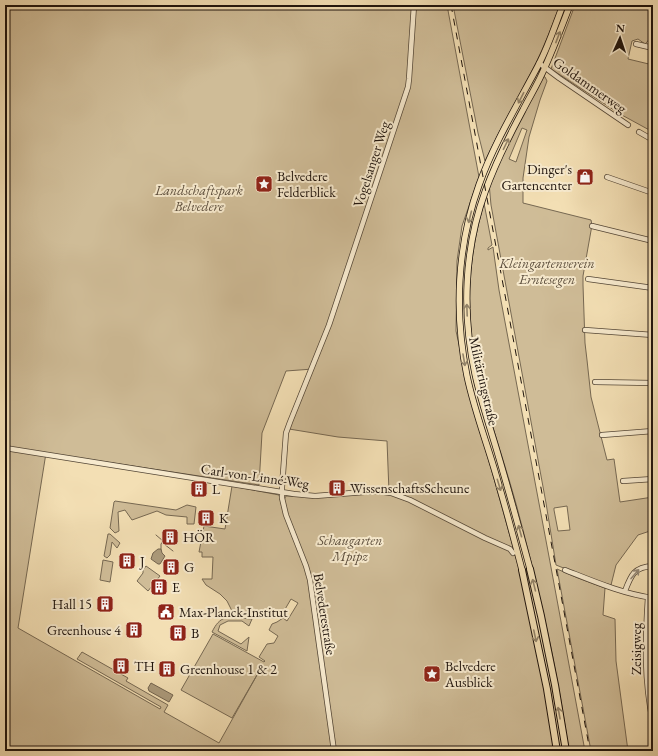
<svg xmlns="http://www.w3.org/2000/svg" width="658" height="756" font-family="'EB Garamond',serif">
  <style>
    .green { fill: #cfbc97; stroke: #766852; fill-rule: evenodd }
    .water { fill: #ab9a7b; stroke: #73644f }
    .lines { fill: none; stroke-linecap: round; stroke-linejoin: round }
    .stream { stroke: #73644f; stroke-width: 1 }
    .minor-casing { stroke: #534636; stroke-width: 6 }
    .major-casing { stroke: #1e130c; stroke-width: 7 }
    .highway-casing { stroke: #1e130c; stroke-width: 8 }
    .minor { stroke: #f7eace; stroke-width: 4.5 }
    .major { stroke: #f3dfb4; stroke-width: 5.5 }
    .highway { stroke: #f3dfb4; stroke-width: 6 }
    .rail { stroke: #1e130c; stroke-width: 1; stroke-dasharray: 7 7; stroke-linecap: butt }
    .oneway { stroke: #938368 }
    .oneway2 { stroke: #958977 }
    .labels { text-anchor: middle; stroke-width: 4; stroke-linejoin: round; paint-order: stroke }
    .street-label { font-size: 14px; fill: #1e130c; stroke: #f7eace }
    .poi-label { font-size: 14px; fill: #1e130c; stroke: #f7eace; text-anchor: start }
    .park-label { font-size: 14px; font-style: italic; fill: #5c4e3d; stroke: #f7eace }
  </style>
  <rect width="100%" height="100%" fill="#f3dfb4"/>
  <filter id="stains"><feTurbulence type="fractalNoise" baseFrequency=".005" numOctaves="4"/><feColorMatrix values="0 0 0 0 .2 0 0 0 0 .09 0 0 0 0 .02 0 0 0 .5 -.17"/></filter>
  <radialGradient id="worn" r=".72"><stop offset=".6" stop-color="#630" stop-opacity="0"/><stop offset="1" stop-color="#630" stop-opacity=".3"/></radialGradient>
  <!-- green -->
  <path class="green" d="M5,5h442l32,172 -17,49 -5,35 -1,70 16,73 19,64 29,104 18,79 18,100h-551zM313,369l-24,60 49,8 49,4 2,51 -71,5 -32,-1 -2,4 -1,10 -4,-15 -47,-9 -7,43 -21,-3 -5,26h3v5h11l-1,22h-10l4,6 14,9 7,7 5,10 31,6 11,1 10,-7 7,-12 7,4 -11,18 -4,-3 -6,4 -5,2 -3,6 9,6 -4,7 -7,1 -8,13 6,4 -1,1 -51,-28 -32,56 51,28 25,-43 -38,68 -55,-31 4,-7 -42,-24 2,-3 -46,-26 -5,7 84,48 -1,2 -142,-81 28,-175 213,32 3,-52 24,-62z
    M453,5h107c-7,20 -16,41 -25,60 -16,32 -35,63 -50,96l-7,-28z
    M575,5h78c0,14 3,29 -8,39l-7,-5 -6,2 -4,18 25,6v67l-33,-18 -69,-45z
    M543,76l2,1 2,4 -7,19 -11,37 -6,41v25l68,17 1,5 -9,51v9l2,58 2,17 4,37 16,63 7,-1 6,43 33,-5v33l-15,5 -22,30 -5,20 -17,-5 -38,-15 -10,-62 -55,-298 -2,-22 10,-22zM522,128l5,2 -11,32 -7,-3zM567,506l3,24 -12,1 -4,-21v-2z
    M484,203l8,42 -4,3v2l5,-3 6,43 51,272 35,189h-16c-4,-26 -8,-52 -13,-77 -9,-49 -21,-97 -33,-144 -8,-32 -18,-64 -28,-96 -9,-31 -20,-62 -23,-94 -6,-46 -1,-92 12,-137z
    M115,501l61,9 11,-5 9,2 -2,17h-7v-7l-21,-2 -9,-4 -25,9 -7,-10 -7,2 1,19 -4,2 -5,-5 4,-26z
    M108,534h2l10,9 -3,5 -5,-6 -2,13 -3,3 -3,-2z
    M103,560l10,2 -3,20 -10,-2z
    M146,566l14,10 -12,15 -11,-10 6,-8v-3z
    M557,569l21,9 27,10 -2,27 12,4 1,42 12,90h-37z
    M227,617l25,2 -3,7 -7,-5h-14l-8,4 -2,6 23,13 8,-7 -2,14 -35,-19c4,-8 7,-12 15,-15z"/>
  <!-- water -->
  <path class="water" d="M158,549h3l1,4 3,3 -5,8h-2l-7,-5 2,-6z
    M151,683l22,12 -4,7 -20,-11 -1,-3z"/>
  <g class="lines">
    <!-- stream -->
    <path class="stream" d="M156,535l7,6 -2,3v5
      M163,542l1,2 9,7"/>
    <!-- minor casing -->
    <g class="minor-casing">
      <path id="minor" d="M636,44l17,4
        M539,63l20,15 69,47
        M639,132l14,8
        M607,177l46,16
        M592,226l61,15
        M588,279l65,9
        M585,330l68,5
        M595,382l58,1
        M602,435l51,-4
        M5,448l289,46 21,2 62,-5 14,2 19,7 75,38 25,11 3,4
        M623,481l30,-2
        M565,570c28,11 58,24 88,28
        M625,591c6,-16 9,-24 28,-25
        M648,597c-3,45 -4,83 5,126
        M334,751l-24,-171 -4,-14 -20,-51 -4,-17v-11l4,-54 4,-11 39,-97 79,-238 1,-8 5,-74"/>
    </g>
    <!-- major casing -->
    <g class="major-casing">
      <path id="major" d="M530,569c-10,-37 -20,-74 -31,-111 -8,-28 -18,-56 -24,-84 -13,-60 -11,-124 10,-182 10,-28 24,-56 38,-82 7,-14 16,-28 22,-43 9,-20 17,-41 25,-62
        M522,570c-7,-27 -14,-54 -22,-81 -10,-38 -25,-75 -33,-113 -13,-63 -10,-130 12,-191 15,-42 39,-81 60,-121 10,-19 16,-39 24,-59"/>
    </g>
    <!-- highway casing -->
    <g class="highway-casing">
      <path id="highway" d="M530,569l11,47 14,69 11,66
        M522,570l25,119 10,62"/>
    </g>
    <!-- minor -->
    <use href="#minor" class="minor"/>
    <!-- major -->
    <use href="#major" class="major"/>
    <!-- highway -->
    <use href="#highway" class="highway"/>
    <!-- rail -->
    <path class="rail" d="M451,5l139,746"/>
  </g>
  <!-- one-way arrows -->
  <defs><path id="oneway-shaft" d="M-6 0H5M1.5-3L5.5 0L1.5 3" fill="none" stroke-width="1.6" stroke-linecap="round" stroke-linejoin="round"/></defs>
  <g class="oneway">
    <use href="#oneway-shaft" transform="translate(558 37) rotate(-69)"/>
    <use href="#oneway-shaft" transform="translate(521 98) rotate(117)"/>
    <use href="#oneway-shaft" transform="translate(506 144) rotate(-64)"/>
    <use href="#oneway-shaft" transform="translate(470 217) rotate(104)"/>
    <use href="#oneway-shaft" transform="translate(467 310) rotate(-92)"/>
    <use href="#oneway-shaft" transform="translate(464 360) rotate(80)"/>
    <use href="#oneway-shaft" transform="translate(499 485) rotate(73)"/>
    <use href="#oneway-shaft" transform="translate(520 531) rotate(-105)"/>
    <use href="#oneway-shaft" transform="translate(534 585) rotate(-104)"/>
    <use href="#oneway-shaft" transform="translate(535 636) rotate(78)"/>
    <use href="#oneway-shaft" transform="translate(559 713) rotate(-100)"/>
  </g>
  <use class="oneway2" href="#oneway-shaft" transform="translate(635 574) rotate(-49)"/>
  <!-- icons -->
  <defs>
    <g id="shop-square" transform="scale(0.9)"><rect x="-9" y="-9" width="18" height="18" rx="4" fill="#8f2418" stroke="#f7eace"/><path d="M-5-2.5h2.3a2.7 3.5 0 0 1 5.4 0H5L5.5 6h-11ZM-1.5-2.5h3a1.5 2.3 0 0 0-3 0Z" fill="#fff"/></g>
    <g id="sight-square" transform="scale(0.9)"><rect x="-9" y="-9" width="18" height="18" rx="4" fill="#8f2418" stroke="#f7eace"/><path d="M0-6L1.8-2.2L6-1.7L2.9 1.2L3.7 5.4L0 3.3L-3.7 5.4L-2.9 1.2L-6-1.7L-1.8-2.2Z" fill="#fff"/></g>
    <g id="building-square" transform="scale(0.9)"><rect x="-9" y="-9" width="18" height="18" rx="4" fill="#8f2418" stroke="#f7eace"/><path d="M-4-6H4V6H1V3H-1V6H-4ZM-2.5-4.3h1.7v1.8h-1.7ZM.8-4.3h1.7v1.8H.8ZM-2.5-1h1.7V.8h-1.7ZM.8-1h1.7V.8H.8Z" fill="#fff"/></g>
    <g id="civic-square" transform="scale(0.9)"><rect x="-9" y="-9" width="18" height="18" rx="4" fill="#8f2418" stroke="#f7eace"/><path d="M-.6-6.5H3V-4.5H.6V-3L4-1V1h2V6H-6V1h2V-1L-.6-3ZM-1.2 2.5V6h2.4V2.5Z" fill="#fff"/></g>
  </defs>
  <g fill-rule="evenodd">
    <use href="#shop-square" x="585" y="177"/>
    <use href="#sight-square" x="264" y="184"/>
    <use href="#building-square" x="337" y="488"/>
    <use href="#building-square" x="199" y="489"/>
    <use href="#building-square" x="206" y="518"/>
    <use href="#building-square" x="170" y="537"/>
    <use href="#building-square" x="127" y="561"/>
    <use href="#building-square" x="171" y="567"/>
    <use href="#building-square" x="159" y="587"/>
    <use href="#building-square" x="105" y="604"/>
    <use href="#civic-square" x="166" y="612"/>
    <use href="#building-square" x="134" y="630"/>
    <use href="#building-square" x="178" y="633"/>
    <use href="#building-square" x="121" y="666"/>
    <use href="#building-square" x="167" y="669"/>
    <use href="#sight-square" x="432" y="674"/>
  </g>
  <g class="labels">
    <!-- street labels -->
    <g class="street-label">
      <text transform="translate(590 85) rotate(35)" y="5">Goldammerweg</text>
      <text transform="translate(371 164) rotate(-72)" y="5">Vogelsanger Weg</text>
      <text transform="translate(484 381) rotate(77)" y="5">Militärringstraße</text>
      <text transform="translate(255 476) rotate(8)" y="5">Carl-von-Linné-Weg</text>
      <text transform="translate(325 614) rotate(81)" y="5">Belvederestraße</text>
      <text transform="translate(636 649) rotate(-90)" y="5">Zeisigweg</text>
    </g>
    <!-- poi labels -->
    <g class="poi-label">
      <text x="572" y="174" text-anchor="end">Dinger's<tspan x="572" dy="16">Gartencenter</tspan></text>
      <text x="277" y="181">Belvedere<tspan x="277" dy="16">Felderblick</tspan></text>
      <text x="350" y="493">WissenschaftsScheune</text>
      <text x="212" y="494">L</text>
      <text x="219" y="523">K</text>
      <text x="183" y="542">HÖR</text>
      <text x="140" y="566">J</text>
      <text x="184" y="572">G</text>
      <text x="172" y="592">E</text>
      <text x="92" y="609" text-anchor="end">Hall 15</text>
      <text x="179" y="617">Max-Planck-Institut</text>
      <text x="121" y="635" text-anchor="end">Greenhouse 4</text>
      <text x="191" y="638">B</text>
      <text x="134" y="671">TH</text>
      <text x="445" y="671">Belvedere<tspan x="445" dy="16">Ausblick</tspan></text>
      <text x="180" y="674">Greenhouse 1 &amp; 2</text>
    </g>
    <!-- park labels -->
    <g class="park-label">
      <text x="199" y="195">Landschaftspark<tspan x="199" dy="16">Belvedere</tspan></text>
      <text x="547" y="268">Kleingartenverein<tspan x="547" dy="16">Erntesegen</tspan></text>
      <text x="350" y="545">Schaugarten<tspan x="350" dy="16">Mpipz</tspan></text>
    </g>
  </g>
  <!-- margin -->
  <rect width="658" height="756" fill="none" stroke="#f3dfb4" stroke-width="20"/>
  <rect x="6" y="6" width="646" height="744" fill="none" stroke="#1e130c" stroke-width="2"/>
  <rect x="10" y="10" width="638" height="736" fill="none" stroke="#1e130c"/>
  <!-- north arrow -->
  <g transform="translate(620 38) rotate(3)" stroke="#f7eace" stroke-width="3" paint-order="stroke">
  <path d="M0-3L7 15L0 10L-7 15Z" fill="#1e130c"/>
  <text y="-6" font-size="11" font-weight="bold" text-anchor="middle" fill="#1e130c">N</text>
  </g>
  <rect width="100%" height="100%" filter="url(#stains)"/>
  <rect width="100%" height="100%" fill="url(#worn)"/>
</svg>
